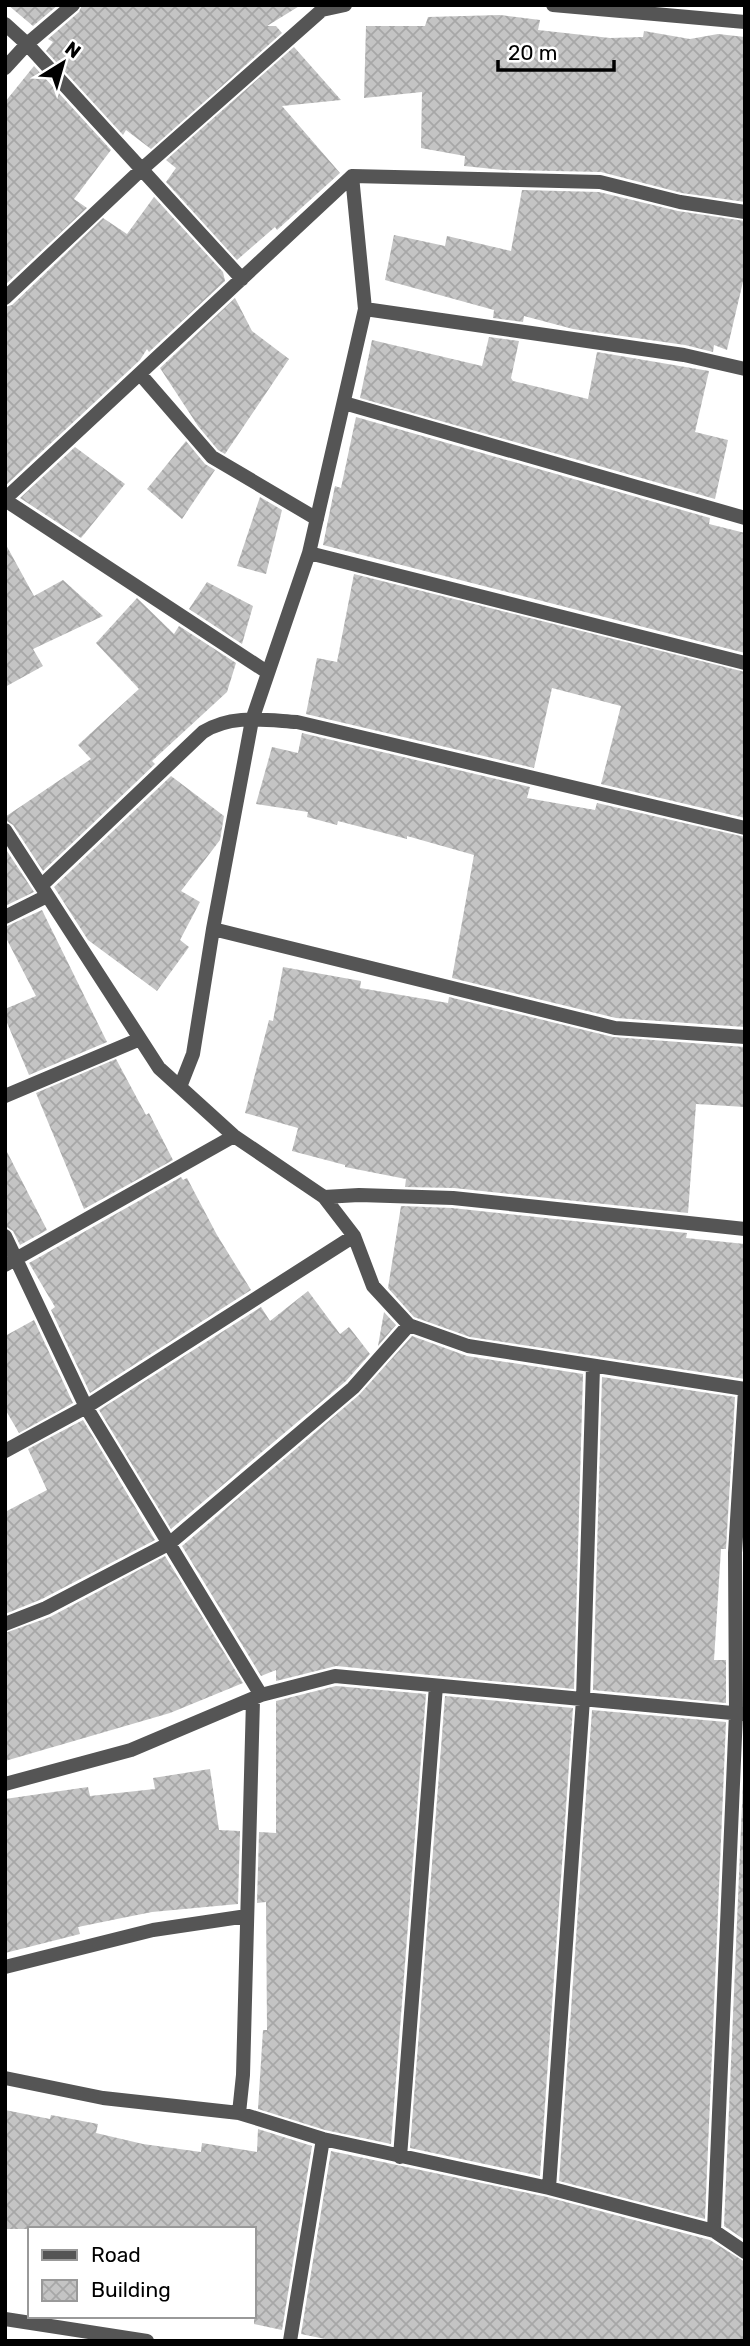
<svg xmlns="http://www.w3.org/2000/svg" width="750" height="2346" font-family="Rubik,sans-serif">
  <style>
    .building { fill: url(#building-cross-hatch) }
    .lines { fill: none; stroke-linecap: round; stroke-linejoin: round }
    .minor { stroke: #555; stroke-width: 14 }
  </style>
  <defs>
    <pattern id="building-cross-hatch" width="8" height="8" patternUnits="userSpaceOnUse" patternTransform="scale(1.75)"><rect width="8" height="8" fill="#c4c4c4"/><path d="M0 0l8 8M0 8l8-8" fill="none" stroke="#a7a7a7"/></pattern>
  </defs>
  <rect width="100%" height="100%" fill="#fff"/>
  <!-- building -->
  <path class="building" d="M8,5h50l-25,21z
    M82,5h219l-34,21h9l6,7 -131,116 -25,-19 -3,5 -77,-84 7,-9 -5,-3 31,-27z
    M500,15l40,5 -2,10 72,8 33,-1 1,-6 46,8 28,-5 27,3v165l-63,-9 -81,-21 -98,-2 -39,-4 1,-10 -44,-8 1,-56 -58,6 2,-72h59l3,-9z
    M294,47l47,53 -59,6 58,67 -63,57 -2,-3 -38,33 -71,-78 10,-14 -10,-8z
    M34,66l77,84 -37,49 13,9 -82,77v-183z
    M522,190l77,2 79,19 67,10v52l-18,77 -13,-5 -1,7 -28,-7 -112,-16 -49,-13 -1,6 -30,-4 1,-8 -109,-30 9,-45 51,11 2,-10 64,15z
    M154,197l69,75 2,9 -76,71 -2,-3 -7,11 -135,126v-179l7,-2 91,-87 24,16z
    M235,298l17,33 37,28 -64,95 -7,-4 -20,-24 -38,-58z
    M489,337l30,4 -8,37 2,3 75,18 9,-47 112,19 -14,61 33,8 -13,59 -355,-101 12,-58 110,26z
    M356,417l354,101 -1,6 36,9v120l-422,-108 12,-59 6,2z
    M186,441l19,23 10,6 -33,49 -35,-30z
    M75,447l50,37 -44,54 -61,-40z
    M260,497l22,13 -16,64 -29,-8z
    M5,543l29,53 29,-16 40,36 -70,33 10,17 -38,21z
    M354,574l391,98v146l-144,-34 20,-78 -69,-18 -18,80 -228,-54 11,-56 20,4z
    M207,582l46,24 -11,38 -53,-35z
    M137,598l37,36 5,-8 57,37 -9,29 -75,69 3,3 -112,107 -30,-46 -8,-5v-3l86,-58 -13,-14 61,-56 -43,-46z
    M302,733l228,54 -3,11 68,12 2,-7 148,34v190l-129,-9 -164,-40 22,-123 -67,-19v3l-69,-18 -1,4 -30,-8 1,-5 -52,-8 16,-57 26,6z
    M171,776l53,40 -4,24 -39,51 19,11 -20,38 9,7 -32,44 -69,-51 -34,-53z
    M5,848l29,44 -29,14z
    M42,910l65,132 -78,33 -24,-57v-9l31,-13 -31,-60v-9z
    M283,967l78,14 -1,7 88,15 1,-6 164,40 132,10v60l-49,-3 -8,109 -234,-25 -49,-1 1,-8 -61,-12v-2l-53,-14 6,-23 -53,-15 24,-93 4,1z
    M116,1059l30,56 3,-2 24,47 -89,49 -48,-116z
    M5,1148l42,82 -27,15 -7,-14 -8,-5z
    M181,1177l2,3 4,-2 30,57 34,55 -161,103 -39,-83 4,-3 -26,-44z
    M401,1206l51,2 235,25 -1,5 59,6v135l-275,-42 -56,-20 -26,-29z
    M308,1291l32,43 9,-7 21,27 -24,27 -175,148 -72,-119 162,-103 9,14z
    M384,1312l12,13 -18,21z
    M34,1320l39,83 -54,30 -14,-24v-73z
    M412,1336l55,20 116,18 -9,315 -238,-23 -60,15v-11l-15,6 -79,-130 177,-151z
    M602,1377l133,20 -9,152h-5l-7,111h12v43l-133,-13z
    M83,1420l72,120 -113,59 -37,15v-102l42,-22 -19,-41z
    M165,1556l78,127 -73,30 -165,48v-128l45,-16z
    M336,1686l90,8 -35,450 -66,-14 -67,-21 5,-79h4l-1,-128 -9,1 2,-71 17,1v-132z
    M445,1696l128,12 -33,468 -130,-28z
    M592,1710l134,12 -21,497 -146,-38z
    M745,1734v506l-21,-14z
    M210,1769l9,61 21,1 -2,73 -86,8 -30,6 -44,9 2,7 -75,19v-154l83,-12 2,9 65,-7 -2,-11z
    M5,2110l45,9 1,-4 47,9 -2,9 47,11 58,8 1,-9 55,9 1,-23 54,17 -30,184 -28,-6v-95h-249z
    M331,2151l216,46 163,43 35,22v79h-410l-34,-7z"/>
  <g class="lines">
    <!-- minor -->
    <path class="minor" d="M553,5l192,17
      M5,24l22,20 215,235
      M5,68l22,-24 46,-39
      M5,298l137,-129 180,-159 23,-5
      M365,309l319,46 61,14
      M140,374l72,83 105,62
      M344,403l401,115
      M5,499l347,-323 248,6 80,20 65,10
      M5,500l262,172
      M309,553l436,110
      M5,830l154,238 75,68 90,61 30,39 19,50 36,39 59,21 277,43
      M42,885l161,-153c29,-18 61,-12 94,-10l448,106
      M5,917l42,-21
      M213,929l402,99 130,9
      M180,1087l13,-33 20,-125 39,-209 57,-167 56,-244 -13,-133
      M5,1096l135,-57
      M324,1197l35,-2 94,3 292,31
      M5,1236l81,171 175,288
      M5,1265l229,-129
      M5,1451l81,-44 268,-171
      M5,1624l41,-16 124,-65 183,-155 56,-63
      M5,1784l126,-34 130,-55 74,-19 408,38
      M5,1967l148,-37 94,-14
      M5,2078l98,20 136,15 84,26 226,49 165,43 31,21
      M239,2113l4,-38 10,-375
      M400,2157l36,-471
      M549,2188l34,-489 10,-332
      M714,2231l22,-518 -1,-160 10,-163
      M5,2319l142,22
      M290,2341l33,-202"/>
  </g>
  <!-- border -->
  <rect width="750" height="2346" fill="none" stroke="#000000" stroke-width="14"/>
  <!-- legend -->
  <rect x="28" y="2227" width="228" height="91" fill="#ffffff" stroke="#999999" stroke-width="2"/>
  <rect x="42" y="2250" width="35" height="10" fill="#555555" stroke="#999999" stroke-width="2"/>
  <text x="91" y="2262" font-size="21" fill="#000000">Road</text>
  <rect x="42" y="2280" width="35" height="21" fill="url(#building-cross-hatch)" stroke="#999999" stroke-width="2"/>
  <text x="91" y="2297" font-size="21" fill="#000000">Building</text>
  <!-- north arrow -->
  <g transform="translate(63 63) rotate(37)" stroke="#ffffff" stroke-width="5" paint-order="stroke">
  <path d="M0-5L12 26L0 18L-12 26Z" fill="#000000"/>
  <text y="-10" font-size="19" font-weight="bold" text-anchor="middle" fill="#000000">N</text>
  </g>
  <!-- scale -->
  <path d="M498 60v10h116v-10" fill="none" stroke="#000000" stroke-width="3.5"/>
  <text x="508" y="60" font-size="21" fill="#000000" stroke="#ffffff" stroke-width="5" paint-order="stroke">20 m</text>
</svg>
